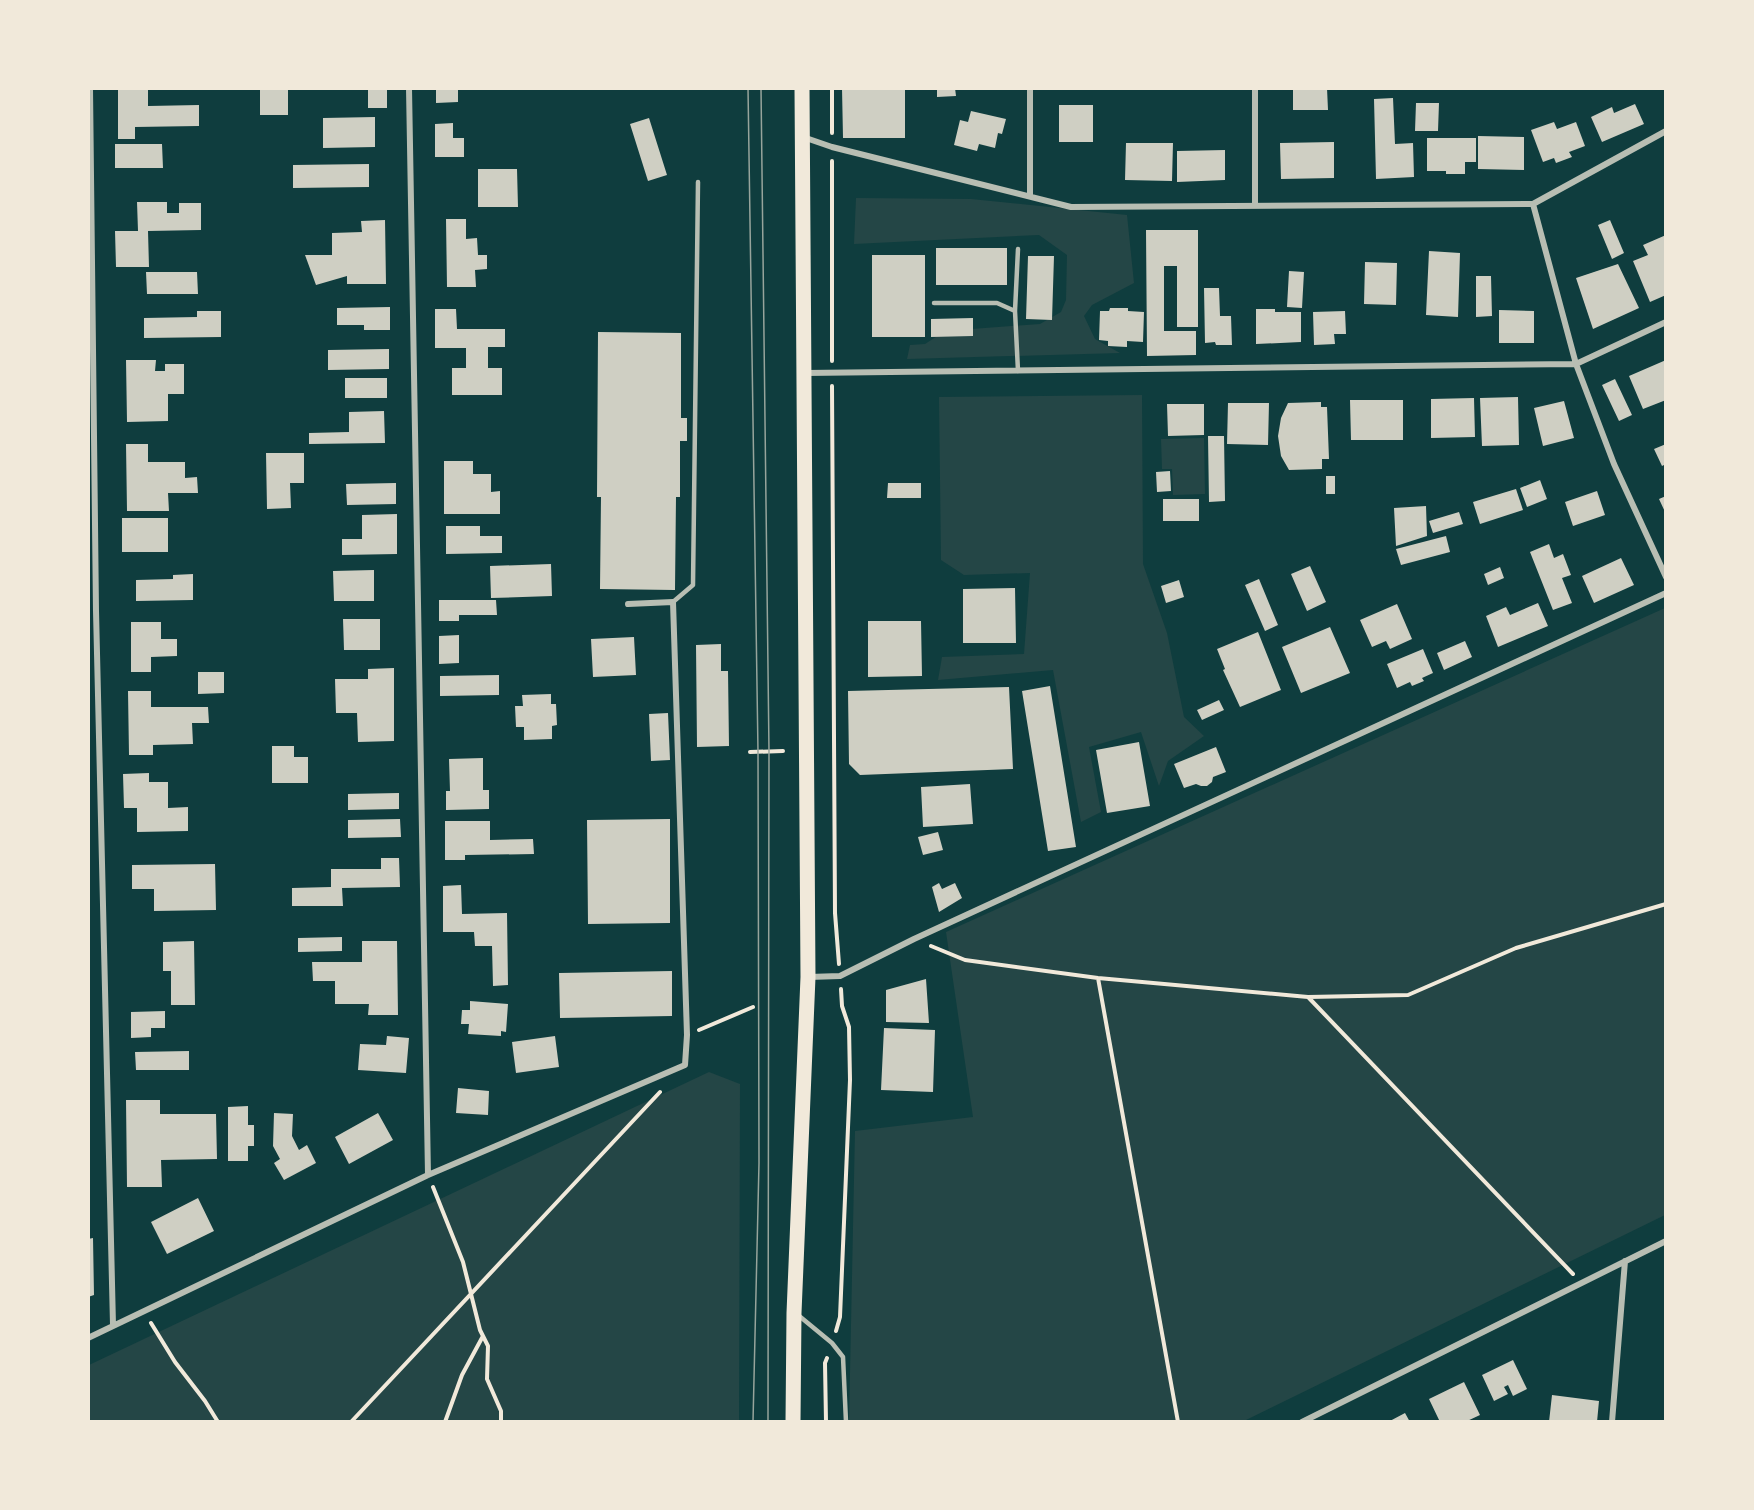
<svg xmlns="http://www.w3.org/2000/svg" width="1754" height="1510" font-family="'Fira Sans Condensed',sans-serif">
  <style>
    .green { fill: #244646 }
    .building { fill: #cfcfc3 }
    .lines { fill: none; stroke-linecap: round; stroke-linejoin: round }
    .path { stroke: #f1e9da; stroke-width: 4 }
    .service { stroke: #b8beb3; stroke-width: 4.5 }
    .minor { stroke: #b8beb3; stroke-width: 6 }
    .primary { stroke: #f1e9da; stroke-width: 15 }
    .tram { stroke: #97a49c; stroke-width: 1.5 }
  </style>
  <rect width="100%" height="100%" fill="#0f3d3e"/>
  <!-- green -->
  <path class="green" d="M856,198l115,1 156,16 7,68 -42,22 -8,11 11,23 25,14 -213,6 3,-14 15,-1 20,-13 95,-7 21,-12 5,-12 1,-45 -28,-20 -185,9z
    M1142,395l1,169 24,69 17,84 20,19 -36,25 -9,25 -18,-54 -52,15 12,65 -20,10 -28,-152 -115,10 4,-23 82,-3 6,-81 -66,2 -23,-15 -2,-163z
    M1204,438l1,56 -32,1 -1,-26h-10l-1,-30z
    M1665,608v607l-421,206 -395,1 6,-291 118,-14 -27,-185z
    M709,1072l31,12 -1,337 -650,1v-57z"/>
  <!-- building -->
  <path class="building" d="M118,88h30v18l51,-1v21l-64,1v12h-17z
    M260,88h28v27h-28z
    M368,88h19v20h-19z
    M436,88h22v14l-22,1z
    M842,88h63v50h-62z
    M937,88h18l1,8 -19,1z
    M1293,88h34l1,22h-35z
    M1393,98l2,46 18,-1 1,34 -38,2 -2,-80z
    M1416,103h23l-1,28h-23z
    M1635,104l9,20 -42,18 -11,-25 21,-10 2,6z
    M1059,105h34v37h-34z
    M971,111l35,8 -4,15 -4,-1 -3,15 -16,-4 -2,7 -23,-6 6,-25 8,2z
    M375,117v30l-52,1v-30z
    M649,118l18,57 -19,6 -18,-57z
    M1554,122l3,7 19,-7 9,24 -16,6 3,5 -16,6 -2,-5 -11,4 -12,-32z
    M453,123v15h11v19h-29v-33z
    M1478,136l46,1v33l-46,-1z
    M1427,138h49v24h-11v12h-19v-3h-19z
    M1334,142v36l-53,1 -1,-36z
    M1126,143h47l-1,38 -47,-1z
    M115,144h47l1,24h-48z
    M1225,150v30l-48,2v-31z
    M369,164v23l-76,1v-23z
    M478,169h39l1,38h-40z
    M137,202h30v11h12v-10h22v27l-53,1 1,36h-33l-1,-36h23z
    M446,219h20v20l11,-1 1,17h9v14l-12,1 1,17h-29z
    M385,220l1,64h-39v-8l-31,9 -11,-30h27v-22l30,-1 -1,-11z
    M1610,220l14,33 -12,6 -14,-34z
    M1146,230h52v97h-21v-61h-13v65h32v24l-49,1z
    M1666,235v60l-16,7 -17,-41 15,-6 -5,-10z
    M936,248h71v37h-71z
    M1429,251l31,2 -2,64 -32,-2z
    M872,255h53v82h-53z
    M1028,256h26l-2,64 -26,-1z
    M1365,262l32,1 -1,42 -32,-1z
    M1618,264l21,44 -46,21 -17,-51z
    M1289,271l15,1 -2,36 -15,-1z
    M146,272h51l1,22h-51z
    M1476,276h15l1,40 -16,1z
    M1204,288h15l1,28h11l1,29h-16l-1,-3 -10,1z
    M390,307v23h-26v-5h-27v-17z
    M1110,308h18v3l16,1 -1,30 -16,-1v6l-19,-1v-5l-9,-1 1,-29h9z
    M435,309h21l1,20h48v18h-17v21h14v27h-50v-27h14v-20h-31z
    M1256,309h19v3h26v30l-45,2z
    M1499,310l35,1v32h-35z
    M197,311h24v26l-77,1v-20l53,-1z
    M1345,311l1,23h-12l1,10 -21,1 -1,-33z
    M973,318v18l-42,1v-18z
    M598,332l83,1v85h6v23h-7v56h-4l-1,93 -75,-1 1,-92h-4z
    M389,349v20l-61,1v-20z
    M126,360h30l-1,11h10v-7h19v30h-16v27l-41,1z
    M1666,360v40l-23,9 -14,-33z
    M345,378h42v20h-42z
    M1615,379l17,36 -13,6 -17,-36z
    M1518,397l1,48 -37,1 -2,-48z
    M1474,398l1,39 -44,1v-39z
    M1350,400h53v40h-52z
    M1564,401l10,37 -31,8 -9,-38z
    M1321,402v5h6l2,52h-7v10l-33,1 -8,-14 -3,-20 3,-18 7,-15z
    M1228,403h41l-1,42 -41,-1z
    M1167,404h37v31l-36,1z
    M384,411l1,32 -76,1v-11l40,-1v-20z
    M1208,436h16l1,65 -16,1z
    M126,444h22v18h37v16l12,-1 1,16h-30l1,18h-42z
    M1666,444v20l-4,2 -8,-17z
    M266,453h38v30h-14l1,25 -24,1z
    M444,461h29v13h18v18l9,-1v23h-56z
    M1170,471l1,20 -14,1 -1,-20z
    M1326,476h9v18h-9z
    M1540,480l7,19 -20,8 -7,-19z
    M396,483v21l-49,1 -1,-21z
    M888,483h33v15h-34z
    M1516,489l7,21 -43,14 -7,-22z
    M1597,491l8,24 -32,11 -8,-24z
    M1666,496v18l-7,-15z
    M1163,499h36v22h-36z
    M1426,506l1,30 -31,10 -2,-38z
    M1459,512l4,12 -30,9 -4,-12z
    M397,514v40l-55,1v-16h20v-24z
    M122,518h46v34h-46z
    M446,526h34v10h22v17l-56,1z
    M1446,536l4,16 -49,13 -5,-16z
    M1549,544l5,14 9,-4 8,21 -9,3 10,25 -19,7 -23,-58z
    M1621,558l13,27 -40,18 -12,-27z
    M551,564l1,32 -61,2 -1,-32z
    M1310,566l16,36 -19,9 -16,-37z
    M1500,567l4,11 -16,7 -4,-11z
    M374,570v31h-40l-1,-30z
    M193,574v26l-57,1v-21l37,-1v-4z
    M1259,579l19,46 -13,6 -20,-46z
    M1179,580l5,17 -18,6 -5,-17z
    M1015,588l1,55h-53v-54z
    M439,600h57l1,15h-38v6h-20z
    M1538,603l10,23 -50,21 -12,-31 20,-9 4,8z
    M1397,604l15,35 -22,10 -4,-8 -14,6 -12,-27z
    M343,619h37v31h-36z
    M868,621h53l1,55 -54,1z
    M131,622h30v17h16v17l-26,1v15h-20z
    M1330,627l20,46 -49,20 -19,-46z
    M1258,632l23,58 -41,17 -17,-37 2,-1 -8,-20z
    M459,635v28l-20,1v-28z
    M634,637l2,38 -43,2 -2,-38z
    M1465,641l7,16 -28,13 -7,-17z
    M721,644v27h7l1,75 -32,1 -1,-102z
    M1423,649l10,24 -11,5 2,3 -12,5 -2,-4 -13,6 -10,-24z
    M394,668v73l-36,1 -1,-29h-21l-1,-34h33v-10z
    M198,672h26v21l-26,1z
    M499,675v20l-59,1v-20z
    M1050,686l26,161 -28,4 -26,-160z
    M1009,687l4,82 -153,6 -11,-11 -1,-73z
    M128,691h23v16h57l1,16h-17l1,21 -40,1v10h-24z
    M551,694v10h5l1,21 -5,1v13l-28,1v-13h-8l-1,-21h8l-1,-11z
    M1219,700l5,10 -22,10 -5,-10z
    M668,713l2,47 -19,1 -2,-47z
    M1139,742l11,64 -43,7 -11,-63z
    M272,746h22v11h14v26h-36z
    M1216,747l10,25 -13,5 -1,5 -5,4h-6l-5,-2 -12,4 -10,-24z
    M483,758v32h6v19l-43,1v-19h4l-1,-32z
    M149,773v9h19v26l20,-1v24l-51,1v-24h-13l-1,-34z
    M970,784l3,40 -50,3 -2,-40z
    M399,793v16l-51,1v-16z
    M400,819l1,18 -53,1v-18z
    M670,819v104l-82,1 -1,-104z
    M445,821h45v19l43,-1 1,15 -69,1v5h-20z
    M938,832l5,18 -20,5 -5,-18z
    M381,858h18l1,29 -58,1 1,18h-51v-18l39,-1v-18h50z
    M215,864l1,46 -62,1v-22h-22v-24z
    M939,883l3,6 13,-6 7,15 -23,14 -7,-25z
    M461,885l1,29 45,-1 1,72 -15,1 -1,-40h-17l-1,-14h-31v-46z
    M342,937v14l-44,1v-14z
    M194,941l1,64h-24v-34h-8v-29z
    M362,941h35l1,74h-30l1,-11h-34v-23h-22l-1,-19h50z
    M672,971v45l-112,2 -1,-45z
    M926,979l3,44 -43,-1v-32z
    M470,1001l38,3 -2,28 -5,-1v5l-33,-2 1,-10h-8l1,-14h8z
    M165,1011v17h-14v9l-20,1v-26z
    M884,1028l51,2 -2,62 -52,-2z
    M387,1036l22,2 -3,35 -48,-3 2,-26 26,1z
    M555,1036l4,31 -43,6 -4,-31z
    M189,1051v19h-53l-1,-18z
    M458,1088l31,3 -1,24 -32,-2z
    M126,1100h34v14h56l1,45 -56,1 1,27h-35z
    M248,1106v19h6v21h-6v15h-20v-54z
    M274,1113l19,1 -1,22 7,14 8,-5 9,18 -32,17 -10,-17 6,-4 -7,-13z
    M378,1113l15,27 -44,24 -14,-27z
    M198,1198l16,33 -47,23 -16,-32z
    M93,1238l1,57 -6,2v-58z
    M1513,1360l14,29 -14,7 -5,-11 -4,2 4,7 -14,7 -12,-26z
    M1464,1382l16,33 -15,7h-25l-11,-23z
    M1552,1395l47,6 -2,21h-48z
    M1405,1413l5,9h-22z"/>
  <g class="lines">
    <!-- path -->
    <path class="path" d="M832,88v45
      M832,361v-200
      M832,386l3,527 4,51
      M750,752l33,-1
      M931,946l34,14 133,18 210,19 100,-2 108,-47 150,-44
      M1098,978l80,444
      M1309,998l264,276
      M699,1030l54,-23
      M433,1187l30,75 17,68 8,16 -1,33 14,32v11
      M151,1323l24,39 30,39 13,21
      M836,1331l4,-14 10,-237 -1,-53 -7,-21 -1,-17
      M351,1422l309,-330
      M445,1422l17,-47 21,-39
      M826,1422l-1,-59 2,-5"/>
    <!-- service -->
    <path class="service" d="M934,303h63l18,8
      M1018,371l-3,-60 3,-62
      M673,602l20,-17 5,-403
      M798,1315l34,28 11,14 3,65"/>
    <!-- minor -->
    <path class="minor" d="M90,88l6,523 17,714
      M409,88l19,1087
      M1030,88v108
      M803,137l29,10 239,60 462,-3 133,-73
      M1533,204l43,160 38,100 52,113
      M1255,206v-118
      M805,373l771,-9 90,-42
      M809,977l31,-1 74,-37 752,-346
      M88,1338l340,-163 257,-110 2,-30 -14,-433 -45,2
      M1302,1422l364,-181
      M1612,1422l13,-161"/>
    <!-- primary -->
    <path class="primary" d="M793,1422l1,-109 14,-336 -6,-889"/>
    <!-- tram -->
    <path class="tram" d="M748,88l10,664 1,411 -6,259
      M761,88l8,663 -1,671"/>
  </g>
  <!-- border -->
  <rect width="1754" height="1510" fill="none" stroke="#f1e9da" stroke-width="180"/>
</svg>
